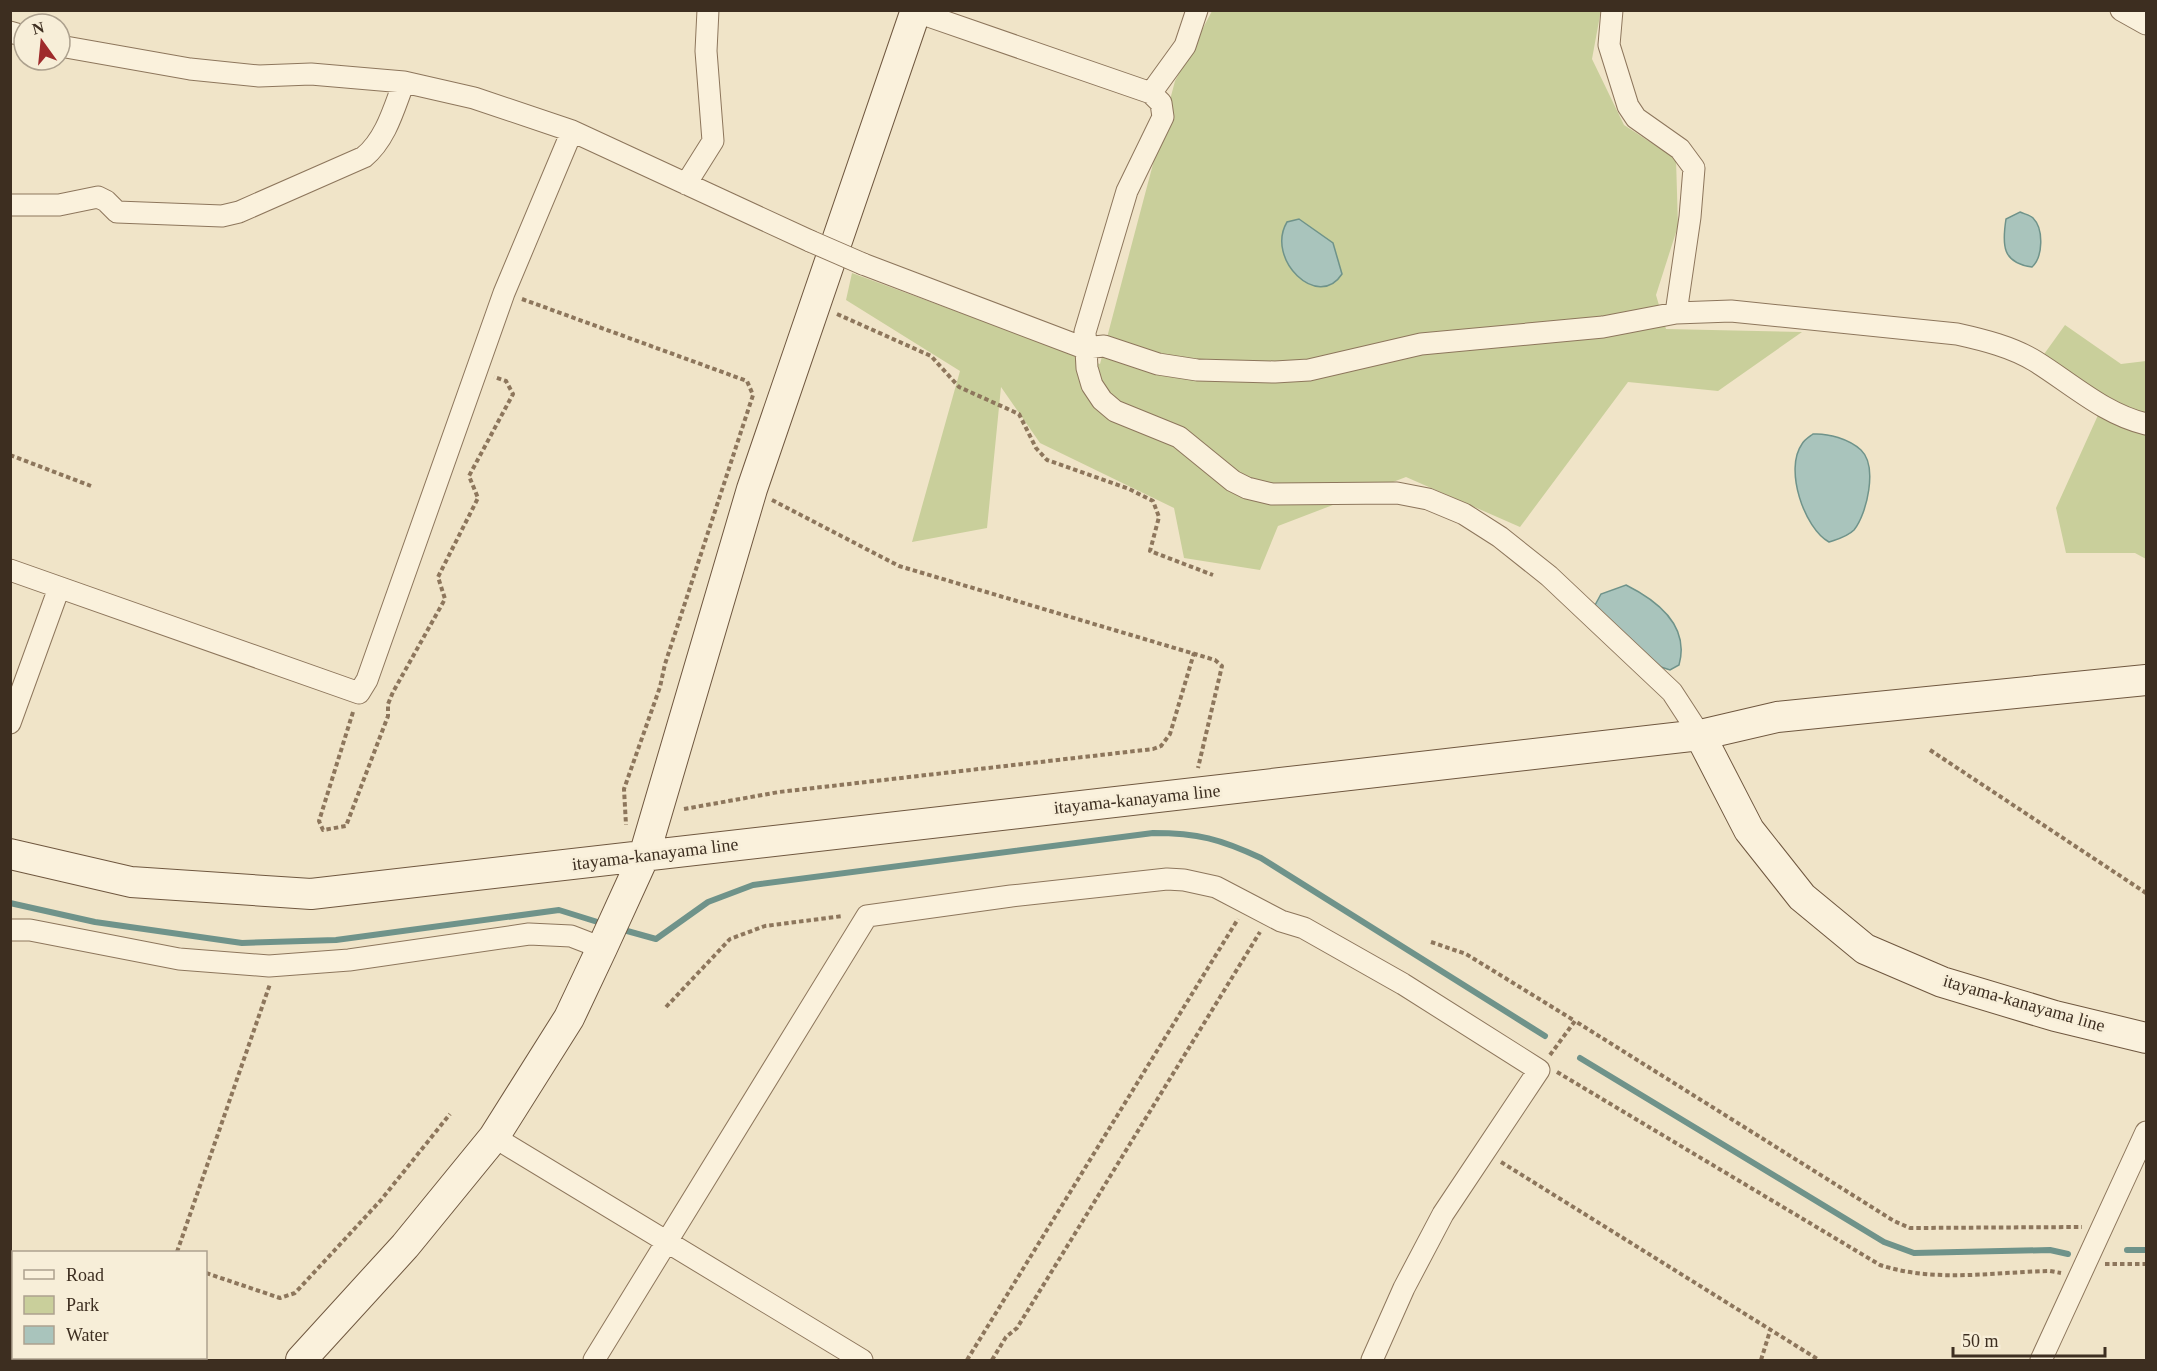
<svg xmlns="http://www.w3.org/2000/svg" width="2157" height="1371" font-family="Georgia,serif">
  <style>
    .green { fill: #c9cf9b }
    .water { fill: #a9c4bc; stroke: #6f938a; stroke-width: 1.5 }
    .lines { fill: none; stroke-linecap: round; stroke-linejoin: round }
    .stream { stroke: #6f938a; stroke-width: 6 }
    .street-casing { stroke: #8d765c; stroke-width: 23 }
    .secondary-casing { stroke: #6f573f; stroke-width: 32 }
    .path { stroke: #8d765c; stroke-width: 4; stroke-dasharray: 4.5 3; stroke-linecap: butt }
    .street { stroke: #faf1dc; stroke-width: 21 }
    .secondary { stroke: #faf1dc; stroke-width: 30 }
    .street-bridge-casing { stroke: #8d765c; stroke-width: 23; stroke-linecap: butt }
    .street-bridge { stroke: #faf1dc; stroke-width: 21 }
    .labels { text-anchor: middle; stroke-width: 5; stroke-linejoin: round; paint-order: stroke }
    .street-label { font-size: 18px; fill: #3d2e20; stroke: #f7eed8 }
  </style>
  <rect width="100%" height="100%" fill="#f0e4c8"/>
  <!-- green -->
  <path class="green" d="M1601,10l-9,49 32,66 52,34 2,67 -22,69 10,34 136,3 -84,59 -90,-9 -108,145 -114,-50 -128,49 -18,44 -76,-12 -10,-50 -134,-65 -39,-56 -14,141 -75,14 48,-171 -114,-71 6,-27 248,91 75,-283 37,-70z
    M2065,325l56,39 25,-3v198l-11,-6h-69l-10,-45 43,-95 -14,-31 -43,-25z"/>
  <!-- water -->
  <path class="water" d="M2020,212c4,2 10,3 13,6 11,11 10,39 -1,49 -30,-4 -30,-22 -26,-48z
    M1299,219l34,24 9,31c-24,37 -77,-15 -55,-52z
    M1813,434c15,-1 36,5 48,16 17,16 6,64 -7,80 -7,7 -16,9 -25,12 -25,-14 -45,-73 -27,-98 2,-4 7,-7 11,-10z
    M1626,585c32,16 64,41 53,80l-9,5 -9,-3 -67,-60 7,-13z"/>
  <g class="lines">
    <!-- stream -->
    <path class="stream" d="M10,903l85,19 147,21 94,-3 223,-30 45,14
      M620,929l36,10 52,-37 45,-17 400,-52c45,0 67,6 108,25l284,178
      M1580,1058l304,184 30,11 136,-3 18,4
      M2127,1250h19"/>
    <!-- street casing -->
    <g class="street-casing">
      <path id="street" d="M911,10l240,83 10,10 2,14 -36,74 -42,141 2,36 5,17 10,15 13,11 64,26 54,44 14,7 25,6 125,-1 31,6 36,15 36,23 49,39 123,116 28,43
        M1612,10l-3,35 19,61 8,12 44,31 14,19 -4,49 -14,96
        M2121,10l25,14
        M10,32l14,4
        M60,46l130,23 69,7 52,-2 93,8 70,16 98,33 238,110
        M1151,93l34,-47 12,-36
        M686,184l27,-43 -7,-90 2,-41
        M10,205h49l39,-8 8,4 11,11 105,4 17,-4 125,-55c22,-18 30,-49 40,-75
        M863,264l221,84 20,-2 54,18 39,6 78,2 34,-2 112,-26 182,-17 73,-14 55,-2 226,23c27,6 55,13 78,27 37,23 69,53 111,63
        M10,570l349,123 8,-13 137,-387 68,-162
        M10,723l49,-135
        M10,930h20l149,29 90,7 80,-6 180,-26 42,2 31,12
        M494,1137l368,223
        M594,1360l273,-444 144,-20 156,-17 17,1 32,7 65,34 23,7 99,56 136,86 -96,144 -39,74 -32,72
        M2041,1360l105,-228"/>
    </g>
    <!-- secondary casing -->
    <g class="secondary-casing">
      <path id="secondary" d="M1700,735l49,95 53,67 63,52 77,33 113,34 91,22
        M10,854l121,28 180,12 1389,-159 77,-18 369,-37
        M301,1360l104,-114 89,-109 75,-119 33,-70 42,-92 108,-367 164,-479"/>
    </g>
    <!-- path -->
    <path class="path" d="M522,299l225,82 6,14 -88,269 -5,23 -36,102 2,36
      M837,314l94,42 28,31 60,27 17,34 11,12 82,29 24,12 6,16 -9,34 63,24
      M10,455l81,31
      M772,500l127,66 316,94 7,6 -24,102
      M353,712l-34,109 4,9 23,-4 42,-110v-12l5,-12 52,-93 -7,-22 40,-79 -9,-22 44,-82 -7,-13 -12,-4
      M1930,750l216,143
      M684,809l95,-17 374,-43 8,-3 9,-12 24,-81
      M1431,942l35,12 109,67
      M666,1007l64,-68 35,-13 78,-10
      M1550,1055l25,-34 319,200 16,7 172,-1
      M1557,1072l323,193c55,18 113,7 170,6l11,2
      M1501,1162l318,198
      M177,1252l93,-268
      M2105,1264h41
      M206,1273l74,25 15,-5 86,-93 69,-86
      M139,1360l1,-2
      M967,1360l271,-441
      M992,1360l14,-23 11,-9 243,-396
      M1761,1360l9,-29"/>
    <!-- street -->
    <use href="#street" class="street"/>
    <!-- secondary -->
    <use href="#secondary" class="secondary"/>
    <!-- street-bridge casing -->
    <g class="street-bridge-casing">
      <path id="street-bridge" d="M810,241l53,23"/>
    </g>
    <!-- street-bridge -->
    <use href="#street-bridge" class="street-bridge"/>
  </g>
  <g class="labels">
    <!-- street labels -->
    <g class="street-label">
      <text transform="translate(1137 799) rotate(-6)" y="6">itayama-kanayama line</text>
      <text transform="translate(655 854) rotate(-7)" y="6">itayama-kanayama line</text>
      <text transform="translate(2024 1003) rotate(16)" y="6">itayama-kanayama line</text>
    </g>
  </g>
  <!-- border -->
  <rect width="2157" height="1371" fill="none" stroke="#3d2e20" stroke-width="24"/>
  <!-- legend -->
  <rect x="12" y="1251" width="195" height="108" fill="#f7eed8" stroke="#ada18e" stroke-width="1.5"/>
  <rect x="24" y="1270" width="30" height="9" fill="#faf1dc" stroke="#ada18e" stroke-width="1.5"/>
  <text x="66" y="1281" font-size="18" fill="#3d2e20">Road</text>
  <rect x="24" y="1296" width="30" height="18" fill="#c9cf9b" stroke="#ada18e" stroke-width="1.5"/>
  <text x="66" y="1311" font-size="18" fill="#3d2e20">Park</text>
  <rect x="24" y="1326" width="30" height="18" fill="#a9c4bc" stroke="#ada18e" stroke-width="1.5"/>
  <text x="66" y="1341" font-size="18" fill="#3d2e20">Water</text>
  <!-- north arrow -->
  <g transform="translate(42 42) rotate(345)"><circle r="28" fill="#f7eed8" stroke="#ada18e" stroke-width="1.5"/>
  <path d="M0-4.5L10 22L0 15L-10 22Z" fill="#9e2a2b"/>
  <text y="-9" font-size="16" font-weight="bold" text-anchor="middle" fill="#3d2e20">N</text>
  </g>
  <!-- scale -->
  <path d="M1953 1347v9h152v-9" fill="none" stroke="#3d2e20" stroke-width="3"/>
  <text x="1962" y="1347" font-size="18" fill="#3d2e20" stroke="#f7eed8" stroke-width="4.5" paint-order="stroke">50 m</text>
</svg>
